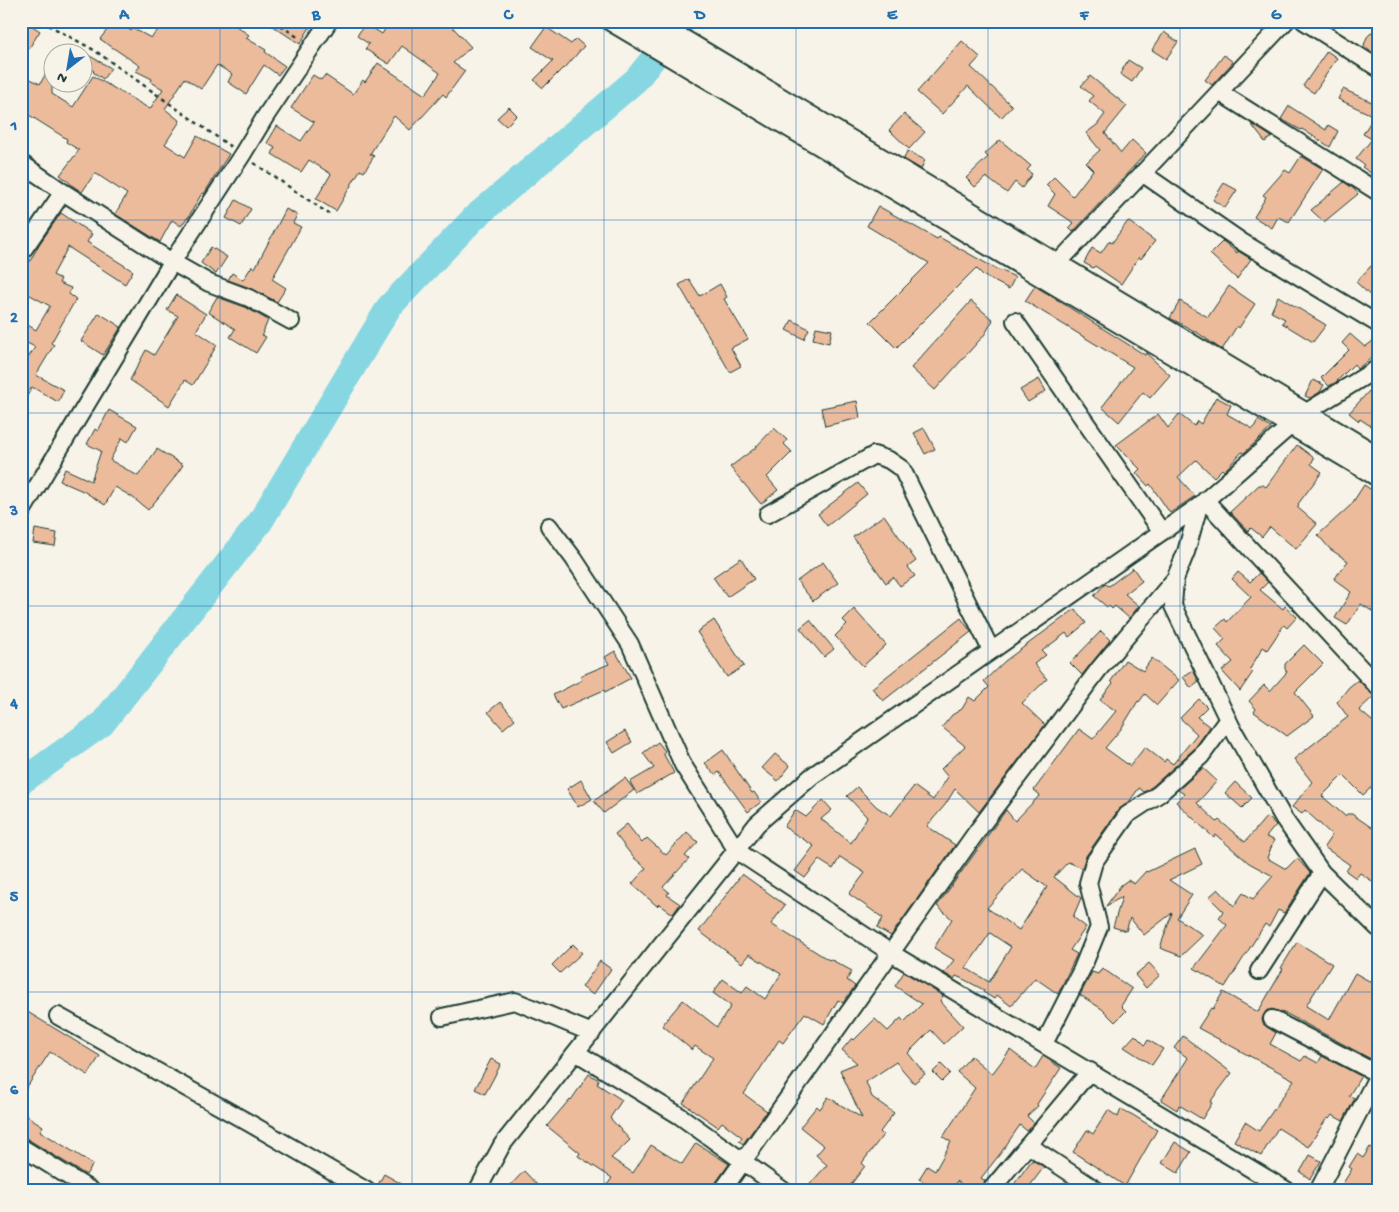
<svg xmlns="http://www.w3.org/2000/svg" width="1399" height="1212" font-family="'Gochi Hand',sans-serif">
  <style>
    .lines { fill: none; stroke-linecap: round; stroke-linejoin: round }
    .river { stroke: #87d7e2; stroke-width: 26 }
    .building { fill: #ebbb9c; stroke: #1f3d34; fill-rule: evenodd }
    .minor-casing { stroke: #1f3d34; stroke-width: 20 }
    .major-casing { stroke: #1f3d34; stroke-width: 24 }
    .path { stroke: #1f3d34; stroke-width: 2.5; stroke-dasharray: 4 4; stroke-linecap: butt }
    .minor { stroke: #f7f3e8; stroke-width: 16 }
    .major { stroke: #f7f3e8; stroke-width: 20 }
    .grid { fill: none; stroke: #1f6fb2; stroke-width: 1; stroke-opacity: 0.55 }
    .neatline { fill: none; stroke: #1f6fb2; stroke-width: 2 }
    .grid-label { font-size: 16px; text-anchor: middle; font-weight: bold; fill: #1f6fb2 }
  </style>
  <rect width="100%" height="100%" fill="#f7f3e8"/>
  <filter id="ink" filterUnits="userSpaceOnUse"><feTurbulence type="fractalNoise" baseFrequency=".02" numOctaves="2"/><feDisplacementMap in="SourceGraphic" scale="10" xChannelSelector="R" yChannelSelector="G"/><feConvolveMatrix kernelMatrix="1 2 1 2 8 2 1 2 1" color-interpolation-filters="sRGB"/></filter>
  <g filter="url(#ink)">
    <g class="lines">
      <!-- river -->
      <path class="river" d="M21,782l81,-58 158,-202 129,-215 85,-89 162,-138 47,-59"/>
    </g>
    <!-- building -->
    <path class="building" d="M21,21h4l15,10 -19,30z
      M114,21h5l12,10 1,-3 19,10 15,-17h63l20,14 -3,3 20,12 -1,2 20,14 -7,9 -14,-10 -18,29 -18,-12 4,-8 -15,-9 -16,24 -16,-11 -20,31 15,12 -15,23 20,13 12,-21 32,18 -25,40 -2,-1 -14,25h-1l-6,8 -9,-6 -12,22 -45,-28 12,-20 -32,-21 -13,19 -12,-8v-1l-10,-8 19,-25 -13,-8 1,-3 -46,-29v-36l19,10 12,-21v31l21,13 20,-31 57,33 13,-20 -12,-7 1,-3 -16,-8 4,-5 -40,-27z
      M265,21h36l9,6 -10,17z
      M390,21h57l24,26 -18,16 12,8 -19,26 -3,-3 -33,36 -16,-14 -24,38 4,2 -10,16 -4,-2 -24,41 -20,-12 15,-25 -22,-14 -8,12 -29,-18 3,-6 -8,-5 10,-17 24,15 13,-19 -23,-14 22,-33 8,5 4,-5 28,19 10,-14 2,2 13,-19 47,32 15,-22 -38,-27 -13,18 -24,-15 4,-5 -12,-8 8,-13 17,11z
      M1378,26v20l-6,6 -8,-7 3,-8z
      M546,27l25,17 5,-5 8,7 -20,23 -1,-1 -20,20 -9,-8 19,-19 -21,-14z
      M1164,32l14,10 -12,17 -14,-9z
      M962,41l18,16 -9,10 41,39 -11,12 -33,-32 -26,28 -25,-22z
      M81,51l30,17 -8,11 -10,-7 1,-1 -12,-8v-11h-3z
      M1327,51l10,7 -23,35 -11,-7z
      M1224,55l9,7 -21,23 -7,-5z
      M1128,60l13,8 -9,14 -12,-8z
      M1090,76l37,30 -22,27 16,20 11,-13 14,13 -73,79 -4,-4 5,-5 -26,-17 7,-12 -9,-9 8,-8 19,19 20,-26 -7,-7 14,-13 -14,-17 11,-8 8,-11 -16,-13 4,-5 -12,-10z
      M1343,89l35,16v73l-16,-11 2,-2 -8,-6 16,-20 -9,-5 11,-18 -36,-17z
      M1289,106l37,24 2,-5 10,6 -8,16 -28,-18 -1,1 -20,-11z
      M509,107l8,8 -11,11 -9,-8z
      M904,114l21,18 -16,17 -20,-19z
      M1251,124h1l20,13 -7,5z
      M1000,140l31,26 -4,4 5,4 -10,14 -7,-6 -8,11 -21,-16 -11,10 -9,-9 22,-21 -3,-3z
      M907,151l18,9 -4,9 -17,-10z
      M1301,156l22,13 -34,53 -11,-5 -6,11 -18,-11 12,-20 -3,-2 22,-25 5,3z
      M1344,182l10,7 4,5 -34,28 -13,-12z
      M1224,183l13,7 -12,18 -12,-8z
      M236,200l15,9 -10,17 -15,-8z
      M878,206l59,33 2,-2 61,34v-1l15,7 -6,12 -25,-13 -8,-8 -80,80 -26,-26 59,-59 -62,-37z
      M286,209l11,6 -4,8 8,4 -29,52 14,9 -9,14 -24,-13 -25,-9 4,-7 11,7 9,-14 3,2z
      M61,213l31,21 -5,8 46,29 -8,13 -57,-37 -15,28 8,4 -2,4 12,5 -2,6 7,5 -25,44 3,2 -18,30 28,15 -6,12 -26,-15 -11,20v-38l14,-22 -14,-7v-19l15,9 14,-24 -29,-16v-13l19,-34z
      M1128,221l27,20 -14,18 -2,-2 -18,27 -26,-18 -2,2 -9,-5 8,-15 9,5 8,-12 3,2z
      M1223,241l14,12 1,-2 13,8 -14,20 -27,-25z
      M211,247l16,10 -11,17 -15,-11z
      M1371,266l7,6v31l-22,-21z
      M689,279l11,17 20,-12 7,13 -3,2 24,40 -17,9 10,18 -11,6 -51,-87z
      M1035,286l110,69 1,-2 24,22 -20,23 -7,-6 -24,30 -17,-15 31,-40 -108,-66z
      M1229,286l26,18 -16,24 -2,-2 -15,24 -24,-17 -28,-15 10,-17 28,16z
      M176,295l30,19 -10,17 21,14 -24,40 -8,-5 -16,26 -39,-26 16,-30 8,5 24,-39 -11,-6z
      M1278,296l48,29 -13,17 -31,-19 3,-4 -14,-7z
      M217,297l28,10 23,13 -6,15 4,2 -10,16 -26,-16 5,-8 -27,-17z
      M971,301l22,19 -8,14 -50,56 -24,-22z
      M99,313l22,14 -18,28 -22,-14z
      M792,320l17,9 -5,10 -18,-9z
      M816,327l16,3 -3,13 -16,-4z
      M1350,334l15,13 13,-10v16l-21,16 -3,-5 -18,18 -7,4 -8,-8 28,-28 -7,-7z
      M1039,379l7,12 -18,11 -8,-12z
      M1313,380l11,5 -4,7 -10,6 -5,-2z
      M1369,391l9,8v32l-18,-12 -1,2 -10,-8z
      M1216,397l15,8 -4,9 26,15 5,-9 13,8 -27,25 -2,-1 -18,19 -2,-2 -8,8 -18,-17 -18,17 17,19 -25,17 -20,-29 -2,2 -12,-13 4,-4 -24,-24 42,-31 10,14 11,-14 15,12 3,-5 4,3z
      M857,401l3,17 -35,8 -4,-18z
      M109,410l28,16 -9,16 -6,-4 -12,22 28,16 19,-27 26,16 -11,16 -24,29 -16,-13 -17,-10 -10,18 -20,-13 -25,-11 5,-12 26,12 10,-30 -14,-7 8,-15 3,2z
      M774,428l13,12 -3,4 8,8 -25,25 11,13 -17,14 -31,-37 24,-18z
      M924,428l11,21 -10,5 -11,-21z
      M1297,445l17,13 -3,6 11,8 -24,32 1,1 -2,2 20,17 -21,25 -26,-22 -8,10 -11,-9 -3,3 -18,-19 29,-27h4l3,2z
      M858,483l9,11 -40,32 -9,-12z
      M1364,485l14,9 -7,13 7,4v104l-17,-11 -14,21 -12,-7 16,-26 -17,-13 14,-18 -18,-12 -12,-14 33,-30z
      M884,515l32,46 -8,6 7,9 -15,10 -7,-9 -7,6 -33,-46z
      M35,529l22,4 -2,13 -22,-3z
      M741,558l13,21 -27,18 -14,-20z
      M823,562l15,21 -25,18 -16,-20z
      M1133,568l9,13 -17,13 14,12 -10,12 -14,-12 -3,3 -3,-3 -2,1 -13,-11 11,-12 4,2z
      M1238,572l12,10 9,-9 9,9 -8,8 23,19 2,-3 12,11 -10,11 -3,-3 -17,25 -4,-3 -13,22 3,3 -13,19 -18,-20 11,-9 -15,-16 7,-7 -10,-11 10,-9 2,3 24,-25 -19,-18z
      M854,609l32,36 -23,21 -28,-30 12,-12 -4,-4z
      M1075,609l11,14 -17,14 -3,-4 -24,18 4,4 -12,9 13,15 -25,24 23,22 -66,87 -24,-23 -10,16 -18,21 28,19 -64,91 -14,-8 6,-10 -34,-24 16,-21 -25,-16 -7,12 -14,-9 -14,18 -10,-7 19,-25 -30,-19 11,-17 11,7 17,-17 9,10 -11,9 30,24 16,-26 -20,-21 10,-9 20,20 14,9 23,-30 19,14 15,-23 -7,-8 24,-23 -23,-19 10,-12 10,-6 7,-12 6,4 14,-14 -5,-6 21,-20z
      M961,618l10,14 -88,69 -11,-13z
      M714,620l30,46 -17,11 -30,-45z
      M810,620l24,29 -10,8 -24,-29z
      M1101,631l9,9 -28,35 -12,-12z
      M1304,645l19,19 -28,28 19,24 -27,20 -33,-24 2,-3 -7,-8 15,-16 6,6 17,-19 -2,-3v-5z
      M615,651l16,27 -26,14 -1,-2 -43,19 -8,-14 29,-15 -2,-4 29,-12 -4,-7z
      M1152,658l27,22 -22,25 -12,-11 -6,8 -1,-1 -17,28 -16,19 25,18 15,-19 19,15 2,-3 7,5 24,-30 -17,-16 19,-19 8,8 -10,10 13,10 -16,22 -41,37 -9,6 -5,-4 -10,14 -10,7 -33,47 -4,12 -14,-6 -14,15 27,21 -8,19 13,10 -16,23 7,4 -19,40 -23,-16 -24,28 -14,-11 -3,4 -11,-7 1,-2 -21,-11 -7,-3 -2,3 -10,-6 10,-13 -20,-12 18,-29 -15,-13 69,-96 9,11 25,-26 -6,-5 45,-61 14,10 23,-28 -16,-11 13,-17 -2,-2 14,-21 18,11zM1022,869l25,18 -28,43 -32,-22zM990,933l21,14 -22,35 -23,-14z
      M1193,670l6,12 -8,6 -8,-11z
      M1358,680l16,16 -15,14 19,16v55l-15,14 -20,-20 -21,21 23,20 2,-2h5l26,18v53l-18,-12 -4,5 -10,-7 4,-6 -26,-18 8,-12 -27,-25 -3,4 -10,-7 20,-25 -18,-23 54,-42 -11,-15 12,-15z
      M500,702l15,17 -12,10 -15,-17z
      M625,731l7,11 -18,11 -7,-11z
      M658,742l7,9 -2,2 11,20 -37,21 -7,-12 24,-14 -11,-15z
      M723,750l29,43 2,-1 7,10 -13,10 -29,-40 -4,3 -10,-12z
      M775,754l15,12 -12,15 -16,-13z
      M1203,768l14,13 -20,22 20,19 2,-2 26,22 22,-26 9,9 -10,12 8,3 -7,18 19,11 11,-11 13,15 -26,40 -6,-3 -9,17 -4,-3 -40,63 -31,-19 33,-43 -8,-7 4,-7 -14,-14 9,-8 16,17 9,-13 10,6 20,-23 -24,-13 -33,-28 -2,3 -38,-36 8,-8 -6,-4z
      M625,778l9,12 -30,23 -10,-12z
      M581,780l11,19 -14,8 -11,-18z
      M1235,782l17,16 -10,10 -17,-15z
      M627,824l15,19 5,-5 19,17 21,-23 11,10 -13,14 4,3 -26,28 6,5 -2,3 13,9 -7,10 -14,-10 -2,2 -25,-22 14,-16 -13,-11 -18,-23z
      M1195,849l7,15 -33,16 23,15 -15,23 26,17 -22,21 -21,-8 12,-35 -28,22 -14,-17 -4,13 -13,-4 9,-30 -16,9 15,-21 7,-5 6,4 12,-13 1,1z
      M742,874l43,31 -14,19 58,36 1,-1 22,12 -5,9 8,6 -12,17 -5,-3 -14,24 -19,-11 -22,30 -4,-3 -35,54 23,17 -24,33 -4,-3 3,-4 -20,-15 -4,5 -35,-24 30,-45 -18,-12 -3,4 -30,-25 21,-25 34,27 14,-21 -18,-13 10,-14 19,14 5,-7 18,13 16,-25 -32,-20 -7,9 -43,-32z
      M1297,942l35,22 -26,42 23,14 26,-47 23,13v63l-7,10 -84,-45 -15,-5 -6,2 -4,8 1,5 13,9 -6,11 31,17 4,-5 13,7 4,-7 39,20 -12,20 6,2 -12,23 -11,-6 -3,4 -2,-1 -19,29 -30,-19 -17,28 -27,-15 11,-19 14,9 35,-51 -96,-52 13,-20 2,1 10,-17 35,20 25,-43 -2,-1z
      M573,944l9,9 -22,20 -8,-8z
      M600,961l11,8 -18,26 -11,-8z
      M1149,963l11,12 -14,13 -11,-13z
      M1102,968l30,21 -11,17 5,5 -11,11 -13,-13 -22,-14 12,-23 6,2z
      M904,972l39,24 -3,5 23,25 -19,18 -13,-14 -23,23 17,21 -11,9 -18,-21 -30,20 6,15 22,16 -14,19 3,3 -21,28 3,3 -19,25h-29l-7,-7 17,-19 -11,-10 8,-9 -24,-19 17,-21 3,3 8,-12 34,21 -22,-48 17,-7 -15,-13 10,-12 2,2 21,-21 13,12 13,-13 3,4 18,-18 -27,-18z
      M26,1011l74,45 -12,19 -38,-23 -29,44v-78z
      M1135,1035l10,10 3,-5 15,9 -11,16 -28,-18z
      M1183,1036l49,37 -22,29 2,1 -10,16 -23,-14 -2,5 -16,-10 27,-42 -14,-10z
      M1010,1050l25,19 8,-13 18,12 -24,36 1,2 -11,10 7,7 -7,8 -7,-6 -20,29 -19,24 4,3 -6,10h-8l-14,-10 -6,10h-14l-18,-12 8,-13 8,5 16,-29 -8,-5 32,-49 -18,-16 14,-16 21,18z
      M491,1059l10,5 -16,30 -10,-5z
      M941,1064l9,9 -8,8 -9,-9z
      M589,1074l10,6 -2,4 25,16 -12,18 20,22 -19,18 22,15 18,-28 31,19 14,-21 33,21 -15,21 -2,6h-109l9,-13 -34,-22 2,-3 -33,-27 23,-27 1,1z
      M1121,1109l12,6 24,15 -32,56 -52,-34 14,-22 6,4 15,-24 10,7z
      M21,1112l22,14 -3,5 53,33 -7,11 -60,-37 -5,-1z
      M1175,1142l16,10 -13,21 -16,-10z
      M1370,1147l8,4v40h-40l14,-22 -3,-2 8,-13 6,4z
      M1310,1155l11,6 -11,18 -10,-7z
      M1032,1160l12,7 -18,24h-17z
      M524,1171l19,20h-38z
      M384,1174l30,17h-37l-1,-3z"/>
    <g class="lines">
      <!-- minor casing -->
      <g class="minor-casing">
        <path id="minor" d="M1304,21l74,47
          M1219,92l159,100
          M21,163l42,29 109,70 37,21 40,15 42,23
          M1142,173l100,69 136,82
          M21,253l42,-61
          M1057,264l229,-243
          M1015,321l147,211
          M1205,500l173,187
          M1199,506l-13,46 -11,27 -2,27 59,122 52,91 38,54 56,55
          M21,513l151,-251 70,-107 23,-38 64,-96
          M768,514l106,-59 15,5 13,9 89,181
          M549,526l25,33 56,85 53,121 54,86 154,102 397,238
          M1259,971l63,-98
          M58,1016l193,108 116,67
          M442,1017l73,-16 77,32
          M1272,1019l106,55
          M1044,1044l38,-75 17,-42 -11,-44 6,-21 33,-47 32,-21 42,-38 27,-37
          M577,1053l103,63 104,75
          M1028,1145l70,46
          M21,1147l71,44
          M477,1191l25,-46 255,-321 55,-48 387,-270 106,-93 73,-45
          M722,1191l256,-361 121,-161 76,-90
          M990,1191l100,-120
          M1318,1191l60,-116"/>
      </g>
      <!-- major casing -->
      <g class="major-casing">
        <path id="major" d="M612,21l766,455
          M651,21l727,436"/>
      </g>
      <!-- path -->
      <path class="path" d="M41,21l53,29 137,97
        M274,21l25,17
        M254,163l75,51"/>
      <!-- minor -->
      <use href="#minor" class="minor"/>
      <!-- major -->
      <use href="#major" class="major"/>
    </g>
  </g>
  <!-- grid -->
  <path class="grid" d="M220,21v1170M412,21v1170M604,21v1170M796,21v1170M988,21v1170M1180,21v1170M21,220h1357M21,413h1357M21,606h1357M21,799h1357M21,992h1357"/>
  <!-- margin -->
  <rect width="1399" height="1212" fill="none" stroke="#f7f3e8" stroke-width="55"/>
  <!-- north arrow -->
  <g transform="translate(68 68) rotate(211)"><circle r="24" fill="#f7f3e8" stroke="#a1aaa0"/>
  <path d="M0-4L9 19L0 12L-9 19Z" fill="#1f6fb2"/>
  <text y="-8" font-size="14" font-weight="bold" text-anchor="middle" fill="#1f3d34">N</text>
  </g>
  <rect x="28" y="28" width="1344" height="1156" class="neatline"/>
  <g class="grid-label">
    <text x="124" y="19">A</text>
    <text x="316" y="19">B</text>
    <text x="508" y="19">C</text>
    <text x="700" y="19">D</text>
    <text x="892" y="19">E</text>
    <text x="1084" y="19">F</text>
    <text x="1276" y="19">G</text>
    <text x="14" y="130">1</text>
    <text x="14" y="322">2</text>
    <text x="14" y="515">3</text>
    <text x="14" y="708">4</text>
    <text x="14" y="901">5</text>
    <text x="14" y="1094">6</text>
  </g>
</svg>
